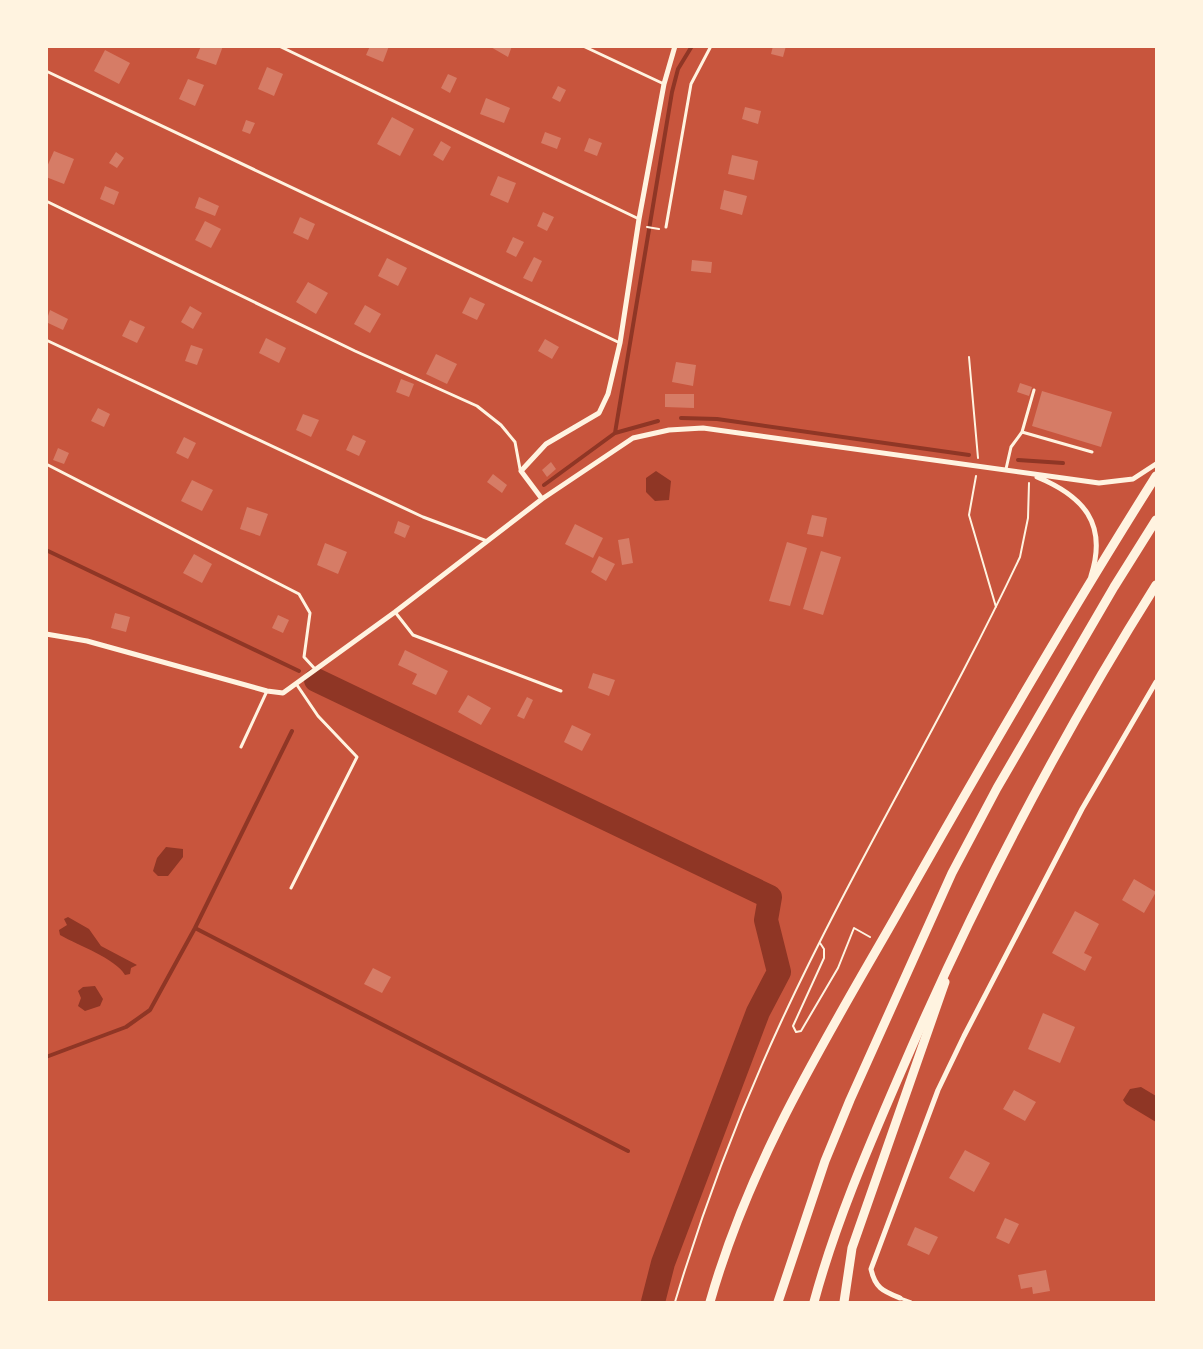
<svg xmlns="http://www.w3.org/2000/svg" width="1203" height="1349" font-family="Commissioner,sans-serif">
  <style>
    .water { fill: #8f3625 }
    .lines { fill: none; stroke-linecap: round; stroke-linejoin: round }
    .stream { stroke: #8f3625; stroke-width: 4 }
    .river { stroke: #8f3625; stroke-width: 24 }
    .building { fill: #d67c66 }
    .path { stroke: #fff3e0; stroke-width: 2 }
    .service { stroke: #fff3e0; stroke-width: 3 }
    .minor { stroke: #fff3e0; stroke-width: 5 }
    .primary { stroke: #fff3e0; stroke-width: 9 }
    .trunk { stroke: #fff3e0; stroke-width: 9 }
  </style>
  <rect width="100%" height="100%" fill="#c8553d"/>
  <!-- water -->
  <path class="water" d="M656,471l15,10 -2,19 -14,1 -9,-9v-14z
    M166,847l17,2v8l-15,19h-10l-5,-5 4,-13z
    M68,917l21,12 12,17 36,19 -6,3 -1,6 -5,1c-10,-17 -46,-29 -65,-40l-1,-5 8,-5 -3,-6z
    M95,986l8,13 -3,7 -15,5 -7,-5 3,-8 -3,-7 5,-4z
    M1141,1087l15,9v26l-30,-18 -3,-4 7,-11z"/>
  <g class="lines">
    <!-- stream -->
    <path class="stream" d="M681,418l36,1 252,36
      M615,433l57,-341 6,-23 14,-23
      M1018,460l45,3
      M544,485l71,-52 43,-12
      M46,550l253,121
      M195,928l433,223
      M46,1057l80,-30 24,-17 45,-82 97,-197"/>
    <!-- river -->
    <path class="river" d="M316,680l454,217 -4,23 13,52 -21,40 -95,251 -10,39"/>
  </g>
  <!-- building -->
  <path class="building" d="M201,46h22l-7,19 -20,-7z
    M370,46h19l-6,16 -17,-7z
    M489,46h23l-4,11z
    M773,46h13l-3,11 -12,-3z
    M105,50l25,13 -11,21 -25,-13z
    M267,67l16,7 -9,22 -16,-7z
    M448,74l9,4 -7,15 -9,-5z
    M188,79l16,6 -9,21 -16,-7z
    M558,86l8,4 -6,12 -8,-4z
    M486,98l24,10 -6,15 -24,-9z
    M745,107l16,4 -3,13 -16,-5z
    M392,117l22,12 -14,27 -23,-12z
    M246,120l9,3 -5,11 -8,-3z
    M545,132l16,6 -4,11 -16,-6z
    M589,138l13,5 -5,13 -13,-5z
    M441,141l10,6 -8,14 -10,-6z
    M54,151l20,8 -10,25 -18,-7v-8z
    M116,152l8,6 -7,10 -8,-5z
    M732,155l26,6 -4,19 -26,-6z
    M498,176l18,7 -8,20 -18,-8z
    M105,186l14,6 -5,13 -14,-6z
    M724,190l23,6 -5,19 -22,-6z
    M199,197l20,9 -4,10 -20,-8z
    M543,212l11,5 -7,14 -10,-5z
    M300,217l15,7 -7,16 -15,-7z
    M205,221l16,8 -10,19 -16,-8z
    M513,237l11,5 -8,15 -10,-5z
    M534,257l8,4 -10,21 -9,-4z
    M387,258l20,10 -9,18 -20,-10z
    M692,260l20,2 -1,11 -20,-2z
    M308,282l20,11 -12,21 -20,-12z
    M470,297l15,7 -8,16 -15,-7z
    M365,305l16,9 -11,19 -16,-9z
    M190,306l12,7 -9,16 -12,-7z
    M50,310l18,9 -5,11 -17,-8z
    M130,320l15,7 -8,16 -15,-7z
    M266,338l20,10 -7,15 -20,-10z
    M545,339l14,8 -7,12 -14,-8z
    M191,345l12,4 -6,16 -12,-4z
    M436,354l21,10 -10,20 -21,-10z
    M676,362l20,3 -3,21 -21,-4z
    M401,379l13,5 -5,13 -13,-5z
    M1020,383l12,4 -3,9 -12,-4z
    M1042,391l70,21 -11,35 -69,-21z
    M665,394h29v14l-29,-1z
    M98,408l12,6 -6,13 -13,-6z
    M303,414l16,6 -8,17 -15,-7z
    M353,435l13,6 -7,15 -13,-6z
    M184,437l12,6 -8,16 -12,-6z
    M58,448l11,5 -5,11 -11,-4z
    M551,462l5,7 -9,8 -5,-7z
    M493,474l14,11 -5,8 -15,-11z
    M192,480l21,10 -11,21 -21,-10z
    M247,507l21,7 -8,22 -20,-7z
    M812,515l15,3 -4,19 -16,-3z
    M398,521l12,5 -5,12 -11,-5z
    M575,524l28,14 -10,20 -28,-14z
    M629,538l4,25 -11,2 -4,-25z
    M787,542l20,6 -17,58 -21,-5z
    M325,543l22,9 -9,22 -21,-9z
    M821,551l20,6 -18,58 -20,-6z
    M194,554l18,10 -10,19 -19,-10z
    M599,556l16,8 -9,17 -15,-9z
    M115,613l15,4 -4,15 -15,-4z
    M278,615l11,5 -6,13 -11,-5z
    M405,650l43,21 -12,24 -24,-11 5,-10 -19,-9z
    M593,673l22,7 -6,16 -21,-8z
    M468,695l23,13 -10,17 -23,-13z
    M527,697l6,3 -9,19 -7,-3z
    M572,725l19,9 -9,17 -18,-9z
    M1134,879l22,13 -12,21 -22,-13z
    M1075,911l24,13 -15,29 8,4 -7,14 -33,-18z
    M373,968l18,9 -9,16 -18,-9z
    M1043,1013l32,14 -15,36 -32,-14z
    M1014,1090l22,12 -11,19 -22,-12z
    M965,1150l25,13 -16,29 -25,-14z
    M1005,1218l14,6 -10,20 -13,-6z
    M915,1227l23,10 -9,18 -22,-10z
    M1046,1270l4,21 -17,3 -1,-7 -11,2 -3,-14z"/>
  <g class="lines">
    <!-- path -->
    <path class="path" d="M647,227l12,2
      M969,357l9,101
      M976,476l-7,39 27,92
      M820,943l4,6v9l-31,68 3,6 5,-1 37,-63 16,-40 16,9
      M675,1302c29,-96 64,-189 106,-280 73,-158 165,-308 239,-465l8,-39 1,-35"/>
    <!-- service -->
    <path class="service" d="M279,46l360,173
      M583,46l81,38
      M46,71l574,272
      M46,201l309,150 122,55 24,19 14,17 5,27
      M666,227l25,-143 20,-38
      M46,340l377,177 64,24
      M1022,432l12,-42
      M46,464l253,130 11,19 -6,44 11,12
      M1006,469l5,-22 11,-15 70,20
      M395,612l18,23 148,56
      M241,747l26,-56
      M291,888l66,-131 -39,-41 -21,-31
      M900,1298l11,4"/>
    <!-- minor -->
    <path class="minor" d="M1037,477c46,19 71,46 54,99
      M542,499l-21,-28 25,-27 53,-31 9,-19 12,-51 19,-124 25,-135 11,-38
      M46,634l41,7 180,50 16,2 112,-81 147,-113 91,-61 36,-8 34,-2 396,55 34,-4 23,-15
      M900,1298c-17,-7 -25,-10 -29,-29l67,-179 26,-54 118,-227 74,-127"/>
    <!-- primary -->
    <path class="primary" d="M710,1302c40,-141 114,-260 186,-386 84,-149 169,-296 260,-440
      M844,1302l8,-54 93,-266"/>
    <!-- trunk -->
    <path class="trunk" d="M778,1302l47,-141 25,-61 102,-227 45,-85 117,-201 42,-67
      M814,1302c21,-78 54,-154 86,-228 73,-170 158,-333 256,-489"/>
  </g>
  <!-- border -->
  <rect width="1203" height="1349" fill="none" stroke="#fff3e0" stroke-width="96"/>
</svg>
